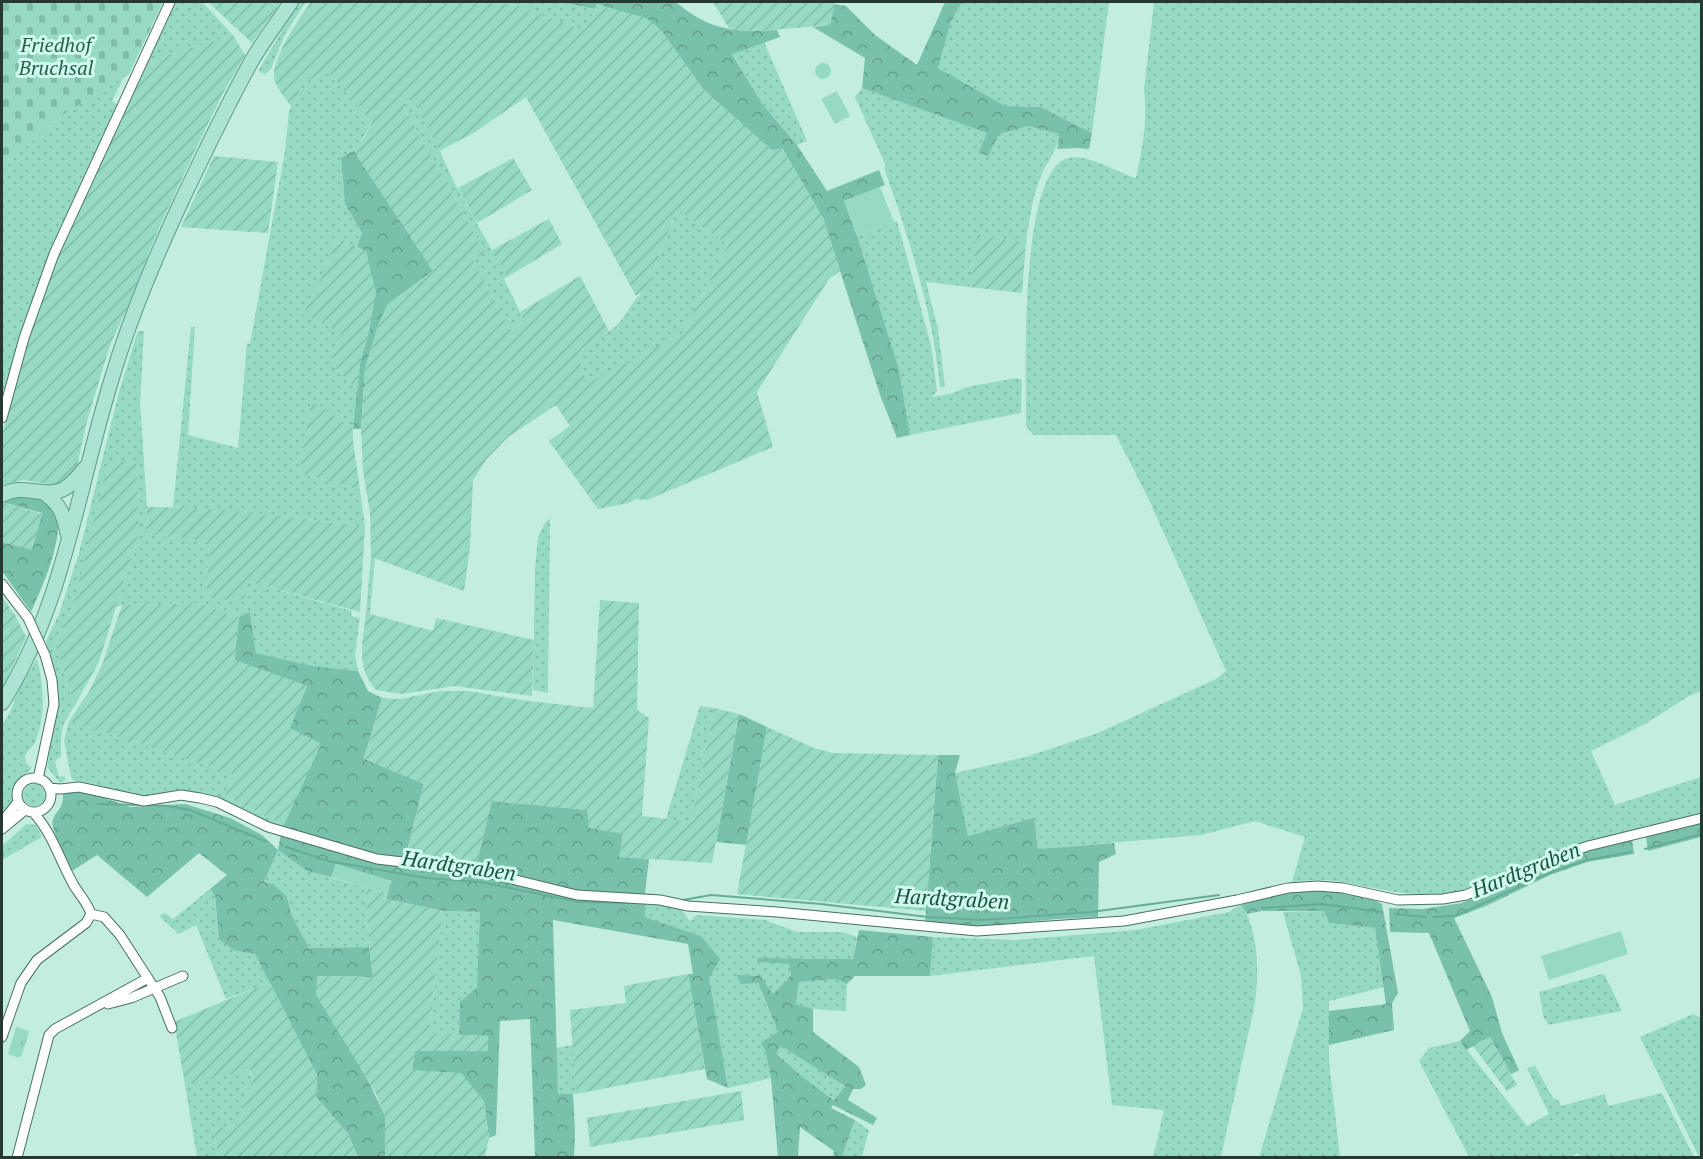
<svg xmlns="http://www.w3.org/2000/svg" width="1703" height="1159" font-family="'PT Serif',serif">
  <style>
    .grass { fill: url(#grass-dots) }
    .forest { fill: url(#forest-crowns); fill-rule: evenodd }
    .cemetery { fill: url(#cemetery-stones) }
    .park { fill: url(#park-tufts) }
    .garden { fill: url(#garden-furrows); fill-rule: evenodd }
    .pitch { fill: #96dac4 }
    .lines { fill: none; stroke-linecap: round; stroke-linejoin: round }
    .stream { stroke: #65ad97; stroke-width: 2 }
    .street-casing { stroke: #487063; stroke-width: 11 }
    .primary-casing { stroke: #5a9b88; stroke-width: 16 }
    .street { stroke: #fff; stroke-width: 9 }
    .primary { stroke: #ade3d3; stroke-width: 14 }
    .street-bridge-casing { stroke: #487063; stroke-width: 11; stroke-linecap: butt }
    .street-bridge { stroke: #fff; stroke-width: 9 }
    .labels { text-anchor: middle; stroke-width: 6; stroke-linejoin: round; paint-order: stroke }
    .park-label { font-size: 20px; font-style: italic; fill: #265f4f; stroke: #d0fbec }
    .water-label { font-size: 21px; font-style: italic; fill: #175243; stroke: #d0fbec }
  </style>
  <defs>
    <pattern id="grass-dots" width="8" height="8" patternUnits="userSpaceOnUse" patternTransform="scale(1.5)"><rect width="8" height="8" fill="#96dac4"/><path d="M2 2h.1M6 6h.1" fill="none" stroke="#81bca9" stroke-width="1.8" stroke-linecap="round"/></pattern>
    <pattern id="forest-crowns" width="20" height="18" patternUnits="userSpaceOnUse" patternTransform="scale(1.5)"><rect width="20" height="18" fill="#79c1aa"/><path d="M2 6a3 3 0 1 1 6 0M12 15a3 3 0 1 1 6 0" fill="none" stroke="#639e8b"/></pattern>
    <pattern id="cemetery-stones" width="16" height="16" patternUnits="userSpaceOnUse" patternTransform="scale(1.5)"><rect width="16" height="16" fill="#96dac4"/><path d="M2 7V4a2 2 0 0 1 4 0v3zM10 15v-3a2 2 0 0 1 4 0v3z" fill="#81bca9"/></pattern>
    <pattern id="park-tufts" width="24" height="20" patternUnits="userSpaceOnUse" patternTransform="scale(1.5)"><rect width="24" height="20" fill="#96dac4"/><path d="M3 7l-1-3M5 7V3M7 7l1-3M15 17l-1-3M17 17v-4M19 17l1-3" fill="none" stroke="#81bca9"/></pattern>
    <pattern id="garden-furrows" width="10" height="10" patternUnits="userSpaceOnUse" patternTransform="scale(1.5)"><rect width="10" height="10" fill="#96dac4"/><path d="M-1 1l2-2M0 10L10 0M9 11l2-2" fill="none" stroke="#81bca9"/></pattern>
  </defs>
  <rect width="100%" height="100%" fill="#c3eedf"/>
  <!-- grass -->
  <path class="grass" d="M176,2h26l31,33 -87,27 27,-59z
    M299,2h7l-21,32 -14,35 -6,5 -7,-3z
    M499,2h63l33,7 -12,23 -64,-26z
    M962,2h147l-17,131 -51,-26 -36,-1 -67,-38 13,-46z
    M1154,2h547v689l-12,5 -44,28 -54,27 24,54 86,-28v37c-53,12 -106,23 -158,42 -33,11 -62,33 -97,38 -36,4 -69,-6 -104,-12 -16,-3 -33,-2 -50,0l13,-45 -50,-16 -54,14 -163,14 -4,-30 -66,17 -13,-63 71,-16 72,-24 118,-54 10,-8 -77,-171 -33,-65h-83l-7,-9c0,-50 -7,-240 37,-266 18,-11 55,13 73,18 6,-28 12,-58 8,-88z
    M764,42l43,99 -10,4 -34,-40 -31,-52z
    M328,72l44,50 -14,24 -17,13 4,45 17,29 -5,14 -21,-9 -8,25 -25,51 39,19 -11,31 27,26 -5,39 -42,-28 -12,72 61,17 5,37 -74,-10 -118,-10 18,-180h4l-7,108 50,13 9,-105 3,1 35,-193 4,-40 13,-28z
    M124,77l-12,24 9,7 -119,298v-239l61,-52z
    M862,88l125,45v23l12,-22 29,-8 33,8c-5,18 -16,30 -22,47 -7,20 -10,41 -13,62l-49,-9 -8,53 -43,-5 12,47 7,58h-5c-7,-75 -31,-149 -56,-219l2,-2 -31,-69z
    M406,96l7,2 5,7 36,77 53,95 -3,2 21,43 -14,8 -38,-70 12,-8 -85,-152z
    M677,210l51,34 -45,89 -97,52 -7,-30c7,-14 25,-18 37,-29 12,-11 16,-28 30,-36z
    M897,221l34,124 6,46 -5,6 18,-3 17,-7 49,-9 6,2 -1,33 -111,22 -11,-66 -42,-133z
    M138,331h6l-4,72 7,104 -1,27 63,8 -3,52 41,-13 105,30 -1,5 9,2 -5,37 3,16 -45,-5 -57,-13 -6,-41 -11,5 -41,-14 -75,2 -7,2 23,-74 -66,73 -18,38 20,61c-15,24 -14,24 -14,52l-3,1 -3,4 4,15 6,-1v4l-5,3 -13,-16 11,-65 -1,-16 -11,-45 13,-27 20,-61 40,-161z
    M550,518l-2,175 -15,-3 2,-121 3,-32 7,-14z
    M371,557l4,1 -5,56 -4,-1z
    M37,659c7,28 9,54 -1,81 -2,6 -8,10 -11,16l1,7 6,5 -14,13 -5,8 -1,14 -10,14v-92l7,-11 10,-25z
    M700,706l14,2 -23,114 -25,-3z
    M69,721l164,53 -8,22 59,29 -2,3 -59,-29 -48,-8 -34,5 -56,-14 -11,-1 -3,-4 -7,-36z
    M23 795a11 11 0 1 1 22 0a11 11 0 1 1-22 0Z
    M26,824l10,1 6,12 -40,23v-14z
    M278,850l29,21 58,16 4,60 -60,1 -18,-34 -4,-17 -23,-15z
    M210,889l5,7 4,43 14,11 22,3 15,29 -44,17 -30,-74 -17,9 -20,-18 6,-3 8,6z
    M645,893c30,3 28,5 45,28l7,-6 68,5 32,12h46l14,5 -4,22 -95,-1v4l31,2 2,11 -18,19 -16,-12 21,50 -13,18 6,28 -43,10 -27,-152 -56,-19z
    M1241,904c18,27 18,68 14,99l-34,154h-68l11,-47 -52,-5 -18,-149 -164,20 3,-39 82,3 121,-10 93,-18z
    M443,911l38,1 -4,75 -17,15 -1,33 -30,-1z
    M1324,911l5,12 46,5 9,59 -55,14v61l11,95 -81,1 44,-150 -2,-32 -18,-64z
    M1602,974l3,1 17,36 -74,14 -2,-6h-2l-5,-27z
    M836,979l11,5 -1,27 -33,-2 -17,-4 3,-23z
    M1693,1014l8,4v139h-2l-59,-120z
    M1460,1041l67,85 22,-12 -22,-46 8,-2 18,32 6,3 2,5 44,-12 3,12 54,-13 32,64 -113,1 -4,-5 -7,5 -101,-1 -50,-96 10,-13z
    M573,1045l3,49h-18l-2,-46z
    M782,1045l64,42 -11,13 -31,-22 -28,-26z
    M249,1070l4,10 -6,13 -6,31 -27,5 4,28h-21l-12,-72z
    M855,1120l14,10 -7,27 -20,1z"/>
  <!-- forest -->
  <path class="forest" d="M562,2h114c32,28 60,31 101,28l3,7 -48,17 31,51 34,40 30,46 52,-21 6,15 -41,16 13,35 42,133 11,66 -13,3 -17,-43 -57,-177 -41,-70 -10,3 -69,-62 -43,-60 -63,-25 -2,5z
    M945,2h17l-11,20 -13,46 67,38 36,1 51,26 -3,16 -11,-1 -21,1 3,-15 -32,-8 -29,8 -11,22 -9,-4 8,-19 -125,-45 3,-30 -52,-31 17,-2 4,-21 12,2 29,29 42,30z
    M354,150l79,121 -45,33 -10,22 -13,43 -4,60h-8l7,-66 10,-36 -4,-76 -9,-4 5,-14 -17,-29 -4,-46z
    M24,494l18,5 17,16c0,34 -14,66 -28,97l-29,-41v-29l30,7 10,-36 -40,-11 7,-5z
    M250,612l6,41 57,13 45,5 10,20 14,7 -18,60 60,26 -19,75 87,-58 96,9 35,23 -3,24 29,2 -4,34v24l56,19 19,23 -11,19 19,110 -21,-9 -19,-105h5l-5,-30 -135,-24 5,174h15l2,37 -1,26h-39l-5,-138 -30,2 -4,114 -7,3 -5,-37 -72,-31 3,-19 73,-15 -29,-1 1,-33 17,-15 3,-75 -37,-1 -57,-12 5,-18 -55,-17 -5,13 -24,-6 -29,-21 -14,32 10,3 13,12 4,17 18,34 60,-1 4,30 -55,-1 67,140v41h-27l-10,-23 -32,-37 1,-22 -62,-121 -22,-4 -14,-11 -4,-43 -5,-7 17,-14 -28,-22 -52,44 -50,-42 -25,16c-4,-10 -23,-43 -19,-52 6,-12 10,-10 10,-25l19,-4 48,17 55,-3 45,14 32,17 16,15 4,-22 39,-84 -32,-16 18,-42 -73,-26 5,-43z
    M739,714l28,13 -20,118 -31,-3z
    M938,755h22l-5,18 13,63 66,-18 4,31 76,-6 2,11 -17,8 -1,55 -41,2 -80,8 -52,-4z
    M1701,822v15l-53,14 -2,-14z
    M1632,839l2,15 -47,8 -37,13 -64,31 -32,12 38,79 10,36 17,37 -8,4 -21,-37 -24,13 -6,-9 10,-10 -41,-98 -39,-1 -1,-24 34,1 39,-6 87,-41 38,-12z
    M1318,888c21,4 46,5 64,16l16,89 -6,10 2,27 -65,15v-34l57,-7 -11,-76 -46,-5 -5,-12h-63l-14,3 -6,-10 44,-13z
    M859,930l74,7 -3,39h-75l-8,8 -11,-5 -37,3 -3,22 17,5v23l46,35 7,18 -5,4h-8l-5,11 29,18 -4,7 -40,-20 -2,3 24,12 -13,37h-9l1,-6 -34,-24 -2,30h-20l-7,-79 -6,-28 -4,-7 17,-11 -20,-49 -17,1 -4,-9 23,1 13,18 18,-19 -2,-11 -32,-2 1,-4 95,1zM781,1046l64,40v1l-11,13 -30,-22 -28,-25z"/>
  <!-- cemetery -->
  <path class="cemetery" d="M2,2h161l-34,72 -66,41 -61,52z"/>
  <!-- park -->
  <path class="park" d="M16,1027l13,4 -7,24 -3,3 -11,-4z"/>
  <!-- garden -->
  <path class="garden" d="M208,2h73l-29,41z
    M311,2h188l20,4 64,25 14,-27 49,14 14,11 43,60 69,61 10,-2 41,70 17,53 -11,8 -72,113 16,55 -126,53 -11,-1 -8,4 -30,6 -49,-68 21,-15 -14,-21 -48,32 -22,23 -13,20 -3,66 -6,45 -93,-34 -1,-44 -7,-42 -2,-42 4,-60 13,-43 10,-22 45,-33 -77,-116 -2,-6 10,-11 8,-16 -44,-50 -26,11 -7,18 -4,5c-5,-7 -13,-16 -16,-24 -7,-20 25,-65 36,-80zM406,96l7,2 26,53 33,-17 54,-37 110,199 10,-6 31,-80 51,34 -45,89 -97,51 -7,-29 3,-6 27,-18 -29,-55 -60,36 5,10 -14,8 -38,-70 12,-8 -85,-152z
    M713,2h122l-5,23 -70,6 -30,-1z
    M233,35l12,20 -23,40 -28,58 -36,77 -29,74 -19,41 -23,76 -10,46 -6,11 -13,8 -34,-6 -22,5v-49l38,-147 106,-227z
    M214,156l64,6 -10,71 -87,-6z
    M513,158l19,32 -55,33 -19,-35z
    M549,219l13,25 -55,33 -15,-27z
    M977,234l49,9 -4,50 -53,-6z
    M336,237l30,14 10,41 -6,35 -10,36 -2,27 -27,-26 10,-31 -38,-19 25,-51z
    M311,400l42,29v12l7,49 -61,-17z
    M136,461l3,72 -40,129 -24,43 -20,-61 18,-38 35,-144z
    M2,502l40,12 -10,36 -30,-8z
    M147,507c73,0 146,10 218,20l-5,85 -113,-31 -3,17 -14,4 -24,-8 3,-52 -63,-8z
    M2,597l13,18 11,22 -24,53z
    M600,600l39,3 -2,107 12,8 -7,98 49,6 23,-114 25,6 -27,149 -93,-6 4,-23 -34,-6 -2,-18 -95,-9 -16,66 -71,-8 19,-75 -60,-25 18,-61 18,1 41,-8h27l60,10 65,7z
    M198,603l41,14 -4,43 72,26 -17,42 31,16 -37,81 -59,-29 7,-22 -163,-53 21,-31 13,-28 19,-57z
    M366,613l67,18 3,-13 98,22 -2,56 -77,-10 -54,8 -25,-4c-21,-24 -13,-48 -10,-77z
    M767,727l47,21 19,5 105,2 -12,156 -189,-17z
    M365,887l22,6 -1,6 57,12 -14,122 59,3v15h-73l-3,19 49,3 23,28 5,37 -4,19h-100v-41l-9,-22 -60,-99 1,-19 56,1 -4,-30z
    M688,974l17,95 -129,25 -6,-84 56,-7 -2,-17z
    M270,982l47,93 -1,22 32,37 10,23h-140l-4,-28 27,-5 6,-31 6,-13 -3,-10 -65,15 -11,-63z
    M1490,1037l27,48 -10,6 -34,-45z
    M741,1091l3,29 -154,27 -3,-29z"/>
  <!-- pitch -->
  <path class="pitch" d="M815 71a8 8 0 1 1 16 0a8 8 0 1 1-16 0Z
    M837,91l13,25 -15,8 -14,-25z
    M880,187l14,35 -37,14 -13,-35z
    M336,864l56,17 -5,12 -56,-16z
    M1621,931l7,23 -79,26 -8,-24z"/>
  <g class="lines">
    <!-- stream -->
    <path class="stream" d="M98,804l43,1
      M146,805l21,1 23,4 77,32
      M286,847l42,14 98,17 54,4 99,20 50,1
      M1645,849l57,-15
      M683,900l28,-5 110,9 107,13 55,3 108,-8 128,-17
      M1262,908l60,-4 60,8
      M1395,914l30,3
      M1433,917l22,-1 99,-45 34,-11 43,-8"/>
    <!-- street casing -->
    <g class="street-casing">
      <path id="street" d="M2,418l22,-80 30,-84 116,-252
        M2,584l26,34
        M17 795a17 17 0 1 1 34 0a17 17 0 1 1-34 0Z
        M38,779l16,-75 -2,-24 -7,-25
        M49,788l11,1 19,-2 65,14 37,-6 19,3 17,4 51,25 109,32 102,12 98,24 83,5 28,6 89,6 200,19 147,-10 113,-21 51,-12 30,-2 25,2 55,12 45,-1 23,-4 76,-33 46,-16 114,-28
        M2,822l16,-20
        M2,829l23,-19
        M91,914l13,3 16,18 40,62 12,31
        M108,1004l23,-6 52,-22
        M2,1037l19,-54 16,-23 49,-37 5,-9c-4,-13 -13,-20 -19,-32 -13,-24 -20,-49 -39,-70
        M17,1158l32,-123 6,-6 93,-51"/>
    </g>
    <!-- primary casing -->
    <g class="primary-casing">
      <path id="primary" d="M43,492c18,13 20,21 25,43
        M2,495c20,-12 38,2 57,-4 11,-3 19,-15 26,-23
        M2,703c62,-98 76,-216 110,-325 18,-61 43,-120 70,-178 22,-46 44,-93 69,-138 12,-21 27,-40 40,-60"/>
    </g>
    <!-- street -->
    <use href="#street" class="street"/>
    <!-- primary -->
    <use href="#primary" class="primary"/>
    <!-- street-bridge casing -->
    <g class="street-bridge-casing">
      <path id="street-bridge" d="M28,618l17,37"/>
    </g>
    <!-- street-bridge -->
    <use href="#street-bridge" class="street-bridge"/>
  </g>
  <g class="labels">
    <!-- park labels -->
    <g class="park-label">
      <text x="56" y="52">Friedhof<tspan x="56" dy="23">Bruchsal</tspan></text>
    </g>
    <!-- water labels -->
    <g class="water-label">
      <text transform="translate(459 866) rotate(8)" y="7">Hardtgraben</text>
      <text transform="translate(1526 870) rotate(-22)" y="7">Hardtgraben</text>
      <text transform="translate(952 899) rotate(3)" y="7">Hardtgraben</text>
    </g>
  </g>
  <!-- border -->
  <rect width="1703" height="1159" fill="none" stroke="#273833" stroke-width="6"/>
</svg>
